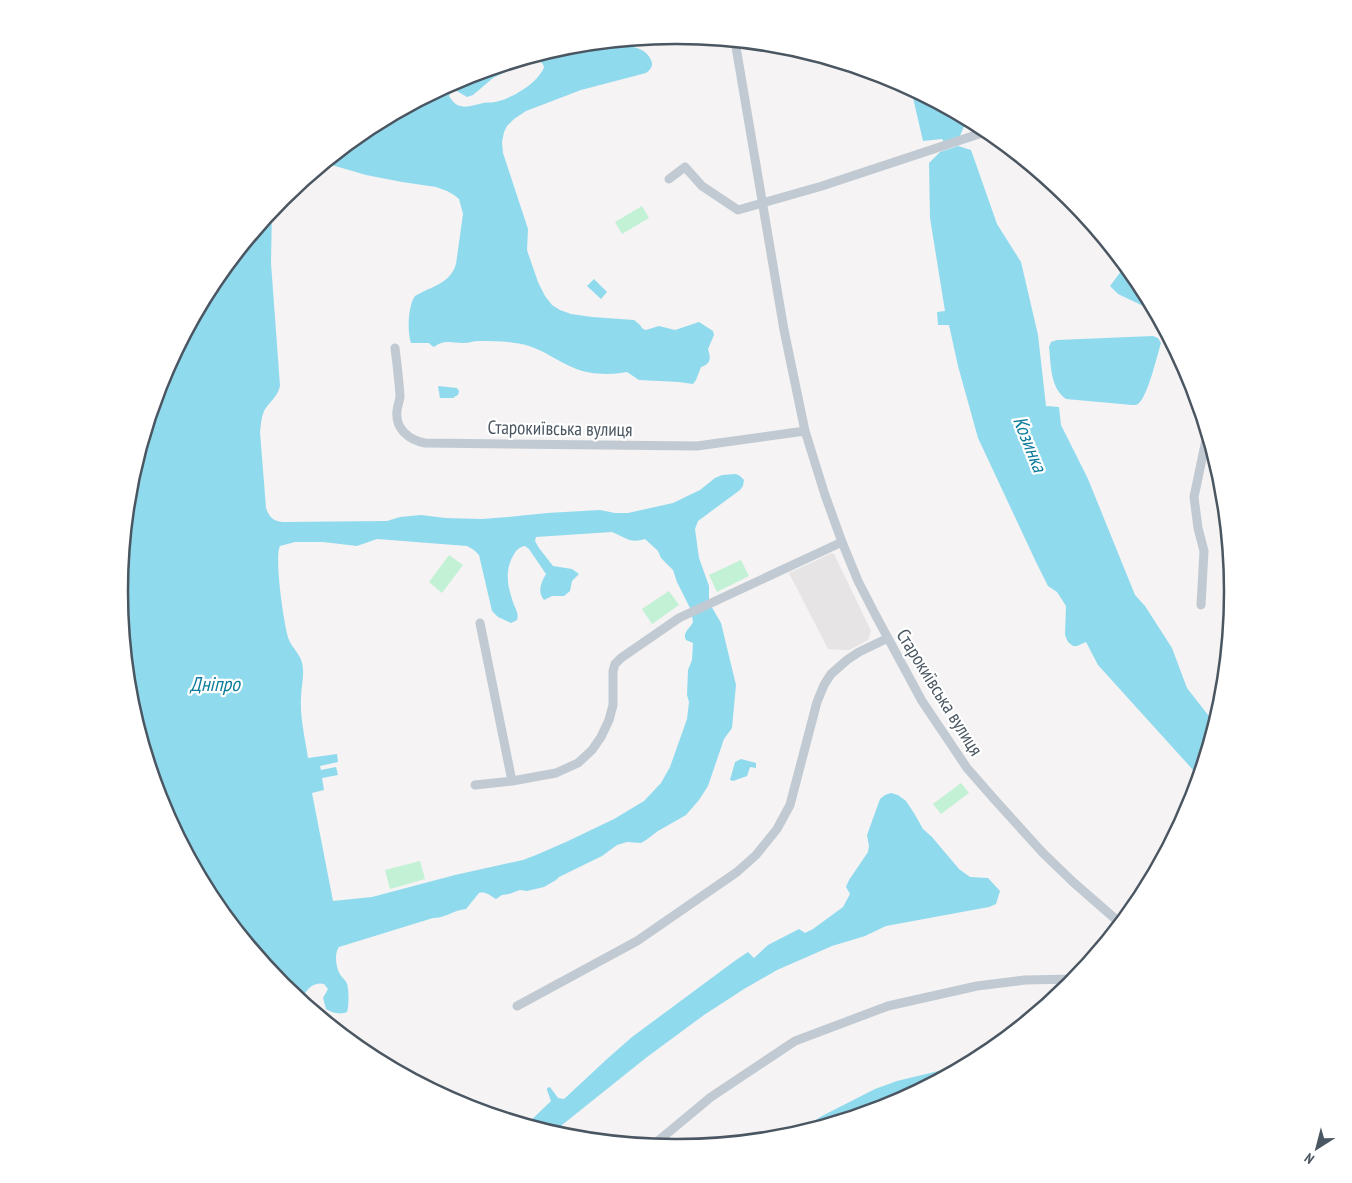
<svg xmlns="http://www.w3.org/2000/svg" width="1352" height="1183" font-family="'PT Sans Narrow',sans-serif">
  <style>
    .education { fill: #e6e4e5 }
    .green { fill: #c3f1d5 }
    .water { fill: #90daee; fill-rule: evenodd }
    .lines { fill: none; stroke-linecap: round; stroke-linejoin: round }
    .minor { stroke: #c1cad2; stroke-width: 9 }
    .labels { text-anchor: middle; stroke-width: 4.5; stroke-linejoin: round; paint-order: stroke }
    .street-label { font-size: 19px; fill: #4a5661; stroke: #fff }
    .water-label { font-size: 20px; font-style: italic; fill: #0c7c9b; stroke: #fff }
    .rim { fill: none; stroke: #4a5661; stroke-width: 2.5 }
  </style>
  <rect width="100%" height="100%" fill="#f5f3f3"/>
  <!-- education -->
  <path class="education" d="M832,553l2,1 37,77 -3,9 -19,10 -21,-1 -39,-76z"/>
  <!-- green -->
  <path class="green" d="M642,206l7,12 -27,16 -7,-12z
    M449,555l14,10 -21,28 -13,-11z
    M741,560l8,16 -32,16 -8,-17z
    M669,591l10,14 -27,19 -10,-15z
    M961,783l8,10 -28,21 -8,-10z
    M420,861l5,18 -35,10 -5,-19z"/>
  <!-- water -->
  <path class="water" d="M592,43c16,4 51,-3 59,17 3,6 -1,10 -5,13l-65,17 -55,21 -12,8 -7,7 -3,6 -2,10 1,11 25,76 -1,21 3,9 8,23 7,14 7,9 8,5 11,4 21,3 42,3 5,4 4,5 3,1 13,-4 16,4 24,-8 14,9 1,4 -6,14c3,10 3,14 -7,18l-5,13 -3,4 -14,-2 -40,-2 -12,-8c-16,3 -37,3 -53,-4 -15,-6 -29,-17 -45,-22 -16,-5 -34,-5 -50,-5 -5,0 -10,2 -16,2 -11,0 -19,-4 -29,4l-2,-1 -3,-3h-18c-4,-11 -3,-38 4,-47 17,-10 35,-12 41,-32l7,-50 -4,-15 -5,-4 -7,-4 -11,-4 -34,-5 -36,-7 -41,-12 42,-34 96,-52 105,-31zM533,60c5,0 10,2 11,7 -5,15 -30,30 -45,34 -5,2 -10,1 -16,2 -13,3 -25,9 -34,-7l2,-5 4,-1 12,7 6,-2 20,-17 6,-3z
    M911,89l56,30 -7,17 -16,6 -2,-3 -19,2z
    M958,146l13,4 26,74 24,38 17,73 8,71 13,1 2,18 27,54 47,116 10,11 27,42 15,40 28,36 -16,50 -5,-3 -96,-106 -12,-23 -9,4h-4l-5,-4 -3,-7 1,-29 -9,-14 -9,-6 -12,-24 -58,-124 -20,-72 -9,-41h-11l-1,-13 8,-1 -15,-93 -1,-55 11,-11z
    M272,210l-1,53 9,123c-3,12 -11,16 -16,25 -3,7 -3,14 -4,21l6,76c3,9 8,14 18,14l103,-1 13,-4 21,-2 24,3 37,1 26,-2 39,-4 53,-3 15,3h13l45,-10 27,-13 15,-12 7,-3 14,-1 4,2 4,4 -1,6 -3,4 -42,31 -3,8 4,29 10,28v13l1,5 11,19 15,62 -4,43 -8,11 -16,47 -9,14 -13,15 -28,16 -12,9 -5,3 -14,-1 -10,3 -15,11 -43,21 -3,3 -12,7 -17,4 -7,-1 -11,4 -7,1 -6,4c-6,-3 -9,-8 -17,-6l-13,16c-12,1 -21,9 -33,9l-94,29c-5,6 -3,21 1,27 2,4 6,6 7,10 2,5 2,23 0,28 -7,3 -15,1 -21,-3l-3,-11 5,-9 -4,-5c-11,-3 -20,7 -22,17l-20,-16 -69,-85 -51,-96 -32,-104 -10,-109 10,-108 32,-105 51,-96zM612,532c13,5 18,12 33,7l13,12 3,7 12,12 4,12 14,28 2,12c-3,7 -11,10 -7,18l7,3 -1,17 -4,10 -1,25 2,7 -2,17 -17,48 -9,16 -17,18 -30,18 -48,23 -30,13 -13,5 -68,15 -83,22 -39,4 -21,-108 12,-3 -2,-12 16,-3 -2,-8 -15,3 -1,-4 18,-4 -1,-8 -29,4c-3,-20 -8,-40 -7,-60 0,-11 4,-24 1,-35 -2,-9 -9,-14 -13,-23 -5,-13 -15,-83 -9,-94l15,-4h28l34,4 20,-7 90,7 7,4 5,5 13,56 6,6 13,6 6,-3c2,-6 -1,-10 -3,-15 -6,-17 -10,-33 -1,-49 3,-6 6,-9 12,-10l4,3 17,25c-5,9 -9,17 -2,26l8,-4h12l6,-5 2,-10 7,-7 -7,-5 -19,-3 -14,-18 -4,-7 1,-4z
    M1125,266l14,17 15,28 -36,-17 -8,-8z
    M594,279l13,13 -6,7 -14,-13z
    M1153,336l5,2 3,5c-4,13 -13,52 -22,60 -2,2 -3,2 -7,2l-66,-6c-16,-11 -15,-35 -17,-52l2,-5 6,-2z
    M438,386l19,2 2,3 -1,4 -4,2v1h-14z
    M741,759l15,4v5l-6,-1 -3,9 -14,5 -3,-1 5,-18z
    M891,793l7,2 8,6 8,12 9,16 9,8 27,32 11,8 18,1 12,13 -4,13 -7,3 -103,19 -21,10 -33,10 -55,24 -33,19 -40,26 -57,42 -95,76 -26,-8 25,-24 -4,-11v-2l3,-1 8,11 6,1 43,-40 25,-22 104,-77 12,-8 6,6 14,-13 31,-16 6,4 8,-4 30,-22 7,-13 -4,-7 3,-7 19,-28 1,-6 -2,-11 13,-36 5,-4z
    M967,1064l-78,42 -92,28 23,-17 55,-28 22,-8z"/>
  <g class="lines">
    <!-- minor -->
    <path class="minor" d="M735,41l49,289 21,101 20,64 17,47 16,39 18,35 46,85 45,67 28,32 48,53 30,29 47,41
      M669,179l16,-12 17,19 36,24 84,-24 166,-55
      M395,348c2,16 4,32 5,48 0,5 -3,10 -3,15 -2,18 12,29 28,32l272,3 108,-15
      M1201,605l3,-54 -6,-23 -4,-31 13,-62
      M480,623l32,158 44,-8 22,-10 14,-13 9,-13 8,-17 4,-15v-34l2,-7 6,-6 58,-40 163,-76
      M475,785l37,-4
      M517,1006l120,-65 100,-69 19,-17 21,-26 13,-24 27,-103 7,-17 7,-11 16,-14 12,-8 29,-14
      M652,1146l59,-49 84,-56 93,-35 89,-20 48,-6 50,-1"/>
  </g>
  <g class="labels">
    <!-- street labels -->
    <g class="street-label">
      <text transform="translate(560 428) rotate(1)" y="7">Старокиївська вулиця</text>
      <text transform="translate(940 692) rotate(58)" y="7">Старокиївська вулиця</text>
    </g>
    <!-- water labels -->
    <g class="water-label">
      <text transform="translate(1030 444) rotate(68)" y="7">Козинка</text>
      <text x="215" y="691">Дніпро</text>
    </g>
  </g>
  <!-- crop -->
  <path d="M0 0H1352V1183H0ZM675 44H677A547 547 0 0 1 1224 591V592A547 547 0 0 1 677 1139H675A547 547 0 0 1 128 592V591A547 547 0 0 1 675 44Z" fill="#fff" fill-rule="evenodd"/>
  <path class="rim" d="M675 44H677A547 547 0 0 1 1224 591V592A547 547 0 0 1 677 1139H675A547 547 0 0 1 128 592V591A547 547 0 0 1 675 44Z"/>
  <!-- north arrow -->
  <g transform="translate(1317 1148) rotate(216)" stroke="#ffffff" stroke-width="4" paint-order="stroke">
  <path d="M0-4L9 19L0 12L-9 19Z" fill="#4a5661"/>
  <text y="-8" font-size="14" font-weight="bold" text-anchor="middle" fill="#4a5661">N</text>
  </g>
</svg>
